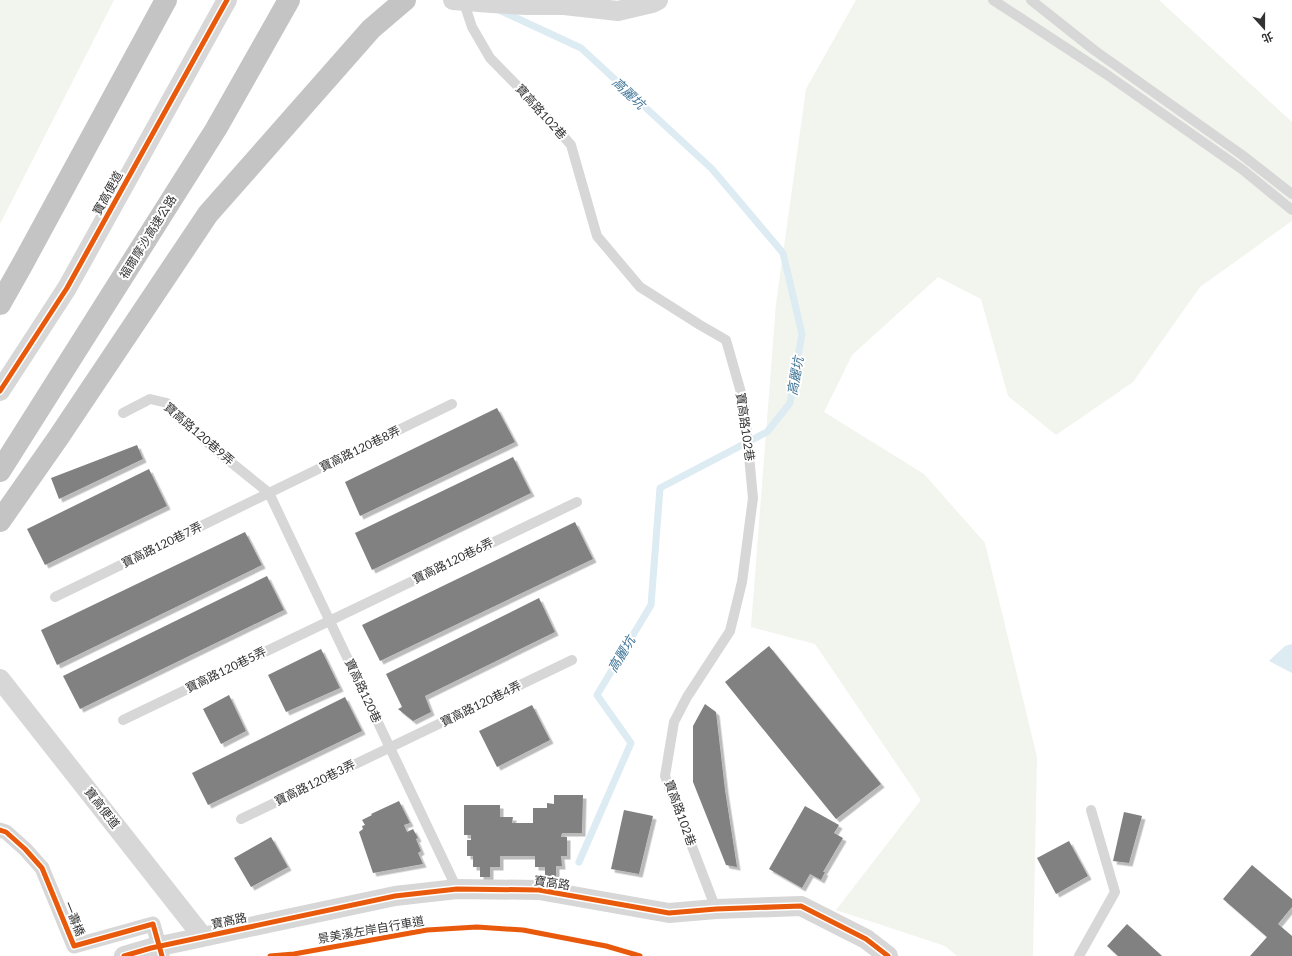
<svg xmlns="http://www.w3.org/2000/svg" width="1292" height="956" font-family="Lato,'Noto Sans TC',sans-serif">
  <style>
    .green { fill: #f1f5ed }
    .water { fill: #ddebf3 }
    .lines { fill: none; stroke-linecap: round; stroke-linejoin: round }
    .stream { stroke: #ddebf3; stroke-width: 7 }
    .building { fill: #818181; filter: url(#shadow) }
    .service { stroke: #d7d7d7; stroke-width: 10 }
    .pedestrian { stroke: #d7d7d7; stroke-width: 15 }
    .minor { stroke: #d7d7d7; stroke-width: 20 }
    .motorway { stroke: #c4c4c4; stroke-width: 22 }
    .minor-bridge { stroke: #d7d7d7; stroke-width: 20 }
    .cycleway-casing { stroke: #fff; stroke-width: 8 }
    .cycleway { stroke: #e8590c; stroke-width: 5 }
    .labels { text-anchor: middle; stroke-width: 4; stroke-linejoin: round; paint-order: stroke }
    .street-label { font-size: 12px; fill: #333; stroke: #fff }
    .water-label { font-size: 13px; font-style: italic; fill: #3f7597; stroke: #fff }
  </style>
  <defs>
    <filter id="shadow"><feDropShadow dx="3.5" dy="3.5" stdDeviation="0" flood-color="#0004"/></filter>
  </defs>
  <rect width="100%" height="100%" fill="#fff"/>
  <!-- green -->
  <path class="green" d="M0,0h114l-114,224z
    M856,0h303l133,122v99l-92,66 -67,95 -77,53 -48,-39 -27,-97 -43,-22 -86,78 -28,57 100,62 61,69 52,214 -4,199h-76l-12,-10 -109,-36 85,-110 -106,-156 -64,-17 25,-323 30,-215z"/>
  <!-- water -->
  <path class="water" d="M1292,644v29l-23,-12 16,-15z"/>
  <g class="lines">
    <!-- stream -->
    <path class="stream" d="M499,10l82,38 131,121 71,84 19,81 -12,69 -23,29 -107,56 -9,117 -54,90 34,48 -52,119"/>
  </g>
  <!-- building -->
  <path class="building" d="M497,408l18,34 -155,74 -15,-34z
    M137,445l6,14 -84,40 -8,-21z
    M513,457l18,36 -159,77 -17,-37z
    M149,469l18,37 -122,59 -18,-36z
    M575,522l18,37 -213,102 -18,-36z
    M245,532l17,33 -205,100 -16,-35z
    M267,576l17,34 -204,99 -17,-33z
    M539,598l16,34 -130,64 6,16 -18,9 -15,-12 4,-2 -16,-33z
    M769,646l112,138 -45,35 -111,-137z
    M321,649l19,39 -54,24 -18,-37z
    M229,695l17,36 -25,13 -18,-35z
    M345,697l17,34 -154,74 -16,-32z
    M705,704l11,8 9,78 12,77 -11,-2 -33,-83v-56z
    M532,705l18,35 -53,27 -18,-36z
    M554,795h29l-1,38h-20l-1,4h6v19h-6l1,10h-6v10h-11v-9h-10v-11h-35v11h-10v10h-10v-10h-7v-11h-6v-16h4v-5h-7v-30h36v12h13l-1,6h21v-15h14v-5l7,1z
    M399,801l11,22 -6,2 3,7 6,-3 5,9 -2,1 5,12 -3,2 5,11 -50,9 -14,-41 4,-3 -1,-3 3,-1 -3,-5 10,-5 -1,-1z
    M805,806l34,19 -5,8 9,5 -20,34h2l-4,8 -11,-6 -8,14 -33,-19z
    M624,810l29,6 -14,58 -28,-5z
    M1124,812l18,4 -13,47 -16,-2z
    M271,837l17,30 -37,20 -17,-29z
    M1069,841l19,35 -32,18 -19,-36z
    M1252,865l40,34v8l-14,17 14,12v20h-42l17,-19 -44,-38z
    M1127,924l35,32h-44l-11,-10z"/>
  <g class="lines">
    <!-- service -->
    <path class="service" d="M463,0l9,27 18,31 44,45 37,42 26,91 43,51 60,38 26,15 18,63 9,95 -11,84 -12,49 -43,66 -13,25 -9,54 51,133
      M993,0l113,74 137,96 49,40
      M1031,0l63,50 148,105 50,39
      M123,413l27,-14 17,4 45,44 57,46 188,396
      M55,597l397,-193
      M123,720l454,-218
      M241,819l331,-159
      M1079,956l36,-64 -24,-82"/>
    <!-- pedestrian -->
    <path class="pedestrian" d="M0,830l6,2 19,17 17,19 32,78 79,-22 9,32"/>
    <!-- minor -->
    <path class="minor" d="M492,3l34,2h38l54,6 34,-8 6,-3
      M0,391l67,-103 160,-288
      M0,679l203,258
      M124,956l27,-8 244,-52 62,-7 82,1 130,23 47,-4 85,-3 65,33 22,17"/>
    <!-- motorway -->
    <path class="motorway" d="M0,304l22,-39 144,-265
      M0,471l216,-342 73,-129
      M0,521l58,-83 150,-224 163,-185 34,-29"/>
    <!-- minor-bridge -->
    <path class="minor-bridge" d="M453,0l39,3"/>
    <!-- cycleway casing -->
    <g class="cycleway-casing">
      <path id="cycleway" d="M0,391l67,-103 160,-288
        M0,830l6,2 19,17 17,19 32,78 79,-22 9,32
        M124,956l27,-8 244,-52 62,-7 82,1 130,23 47,-4 85,-3 65,33 22,17
        M270,956l24,-2 133,-24 50,-3 46,3 83,16 34,10"/>
    </g>
    <!-- cycleway -->
    <use href="#cycleway" class="cycleway"/>
  </g>
  <g class="labels">
    <!-- street labels -->
    <g class="street-label">
      <text transform="translate(541 112) rotate(48)" y="4">寶高路102巷</text>
      <text transform="translate(108 193) rotate(-61)" y="4">寶高便道</text>
      <text transform="translate(148 237) rotate(-58)" y="4">福爾摩沙高速公路</text>
      <text transform="translate(745 427) rotate(82)" y="4">寶高路102巷</text>
      <text transform="translate(199 434) rotate(41)" y="4">寶高路120巷9弄</text>
      <text transform="translate(360 449) rotate(-26)" y="4">寶高路120巷8弄</text>
      <text transform="translate(162 545) rotate(-26)" y="4">寶高路120巷7弄</text>
      <text transform="translate(453 561) rotate(-26)" y="4">寶高路120巷6弄</text>
      <text transform="translate(226 670) rotate(-26)" y="4">寶高路120巷5弄</text>
      <text transform="translate(363 691) rotate(65)" y="4">寶高路120巷</text>
      <text transform="translate(481 704) rotate(-26)" y="4">寶高路120巷4弄</text>
      <text transform="translate(315 783) rotate(-26)" y="4">寶高路120巷3弄</text>
      <text transform="translate(102 808) rotate(52)" y="4">寶高便道</text>
      <text transform="translate(680 813) rotate(70)" y="4">寶高路102巷</text>
      <text transform="translate(552 883) rotate(8)" y="4">寶高路</text>
      <text transform="translate(74 919) rotate(68)" y="4">一壽橋</text>
      <text transform="translate(229 921) rotate(-12)" y="4">寶高路</text>
      <text transform="translate(371 930) rotate(-10)" y="4">景美溪左岸自行車道</text>
    </g>
    <!-- water labels -->
    <g class="water-label">
      <text transform="translate(629 93) rotate(43)" y="5">高麗坑</text>
      <text transform="translate(795 376) rotate(-80)" y="5">高麗坑</text>
      <text transform="translate(621 654) rotate(-59)" y="5">高麗坑</text>
    </g>
  </g>
  <!-- north arrow -->
  <g transform="translate(1264 28) rotate(159)" stroke="#ffffff" stroke-width="3" paint-order="stroke">
  <path d="M0-3L7 15L0 10L-7 15Z" fill="#333333"/>
  <text y="-6" font-size="11" font-weight="bold" text-anchor="middle" fill="#333333">北</text>
  </g>
</svg>
